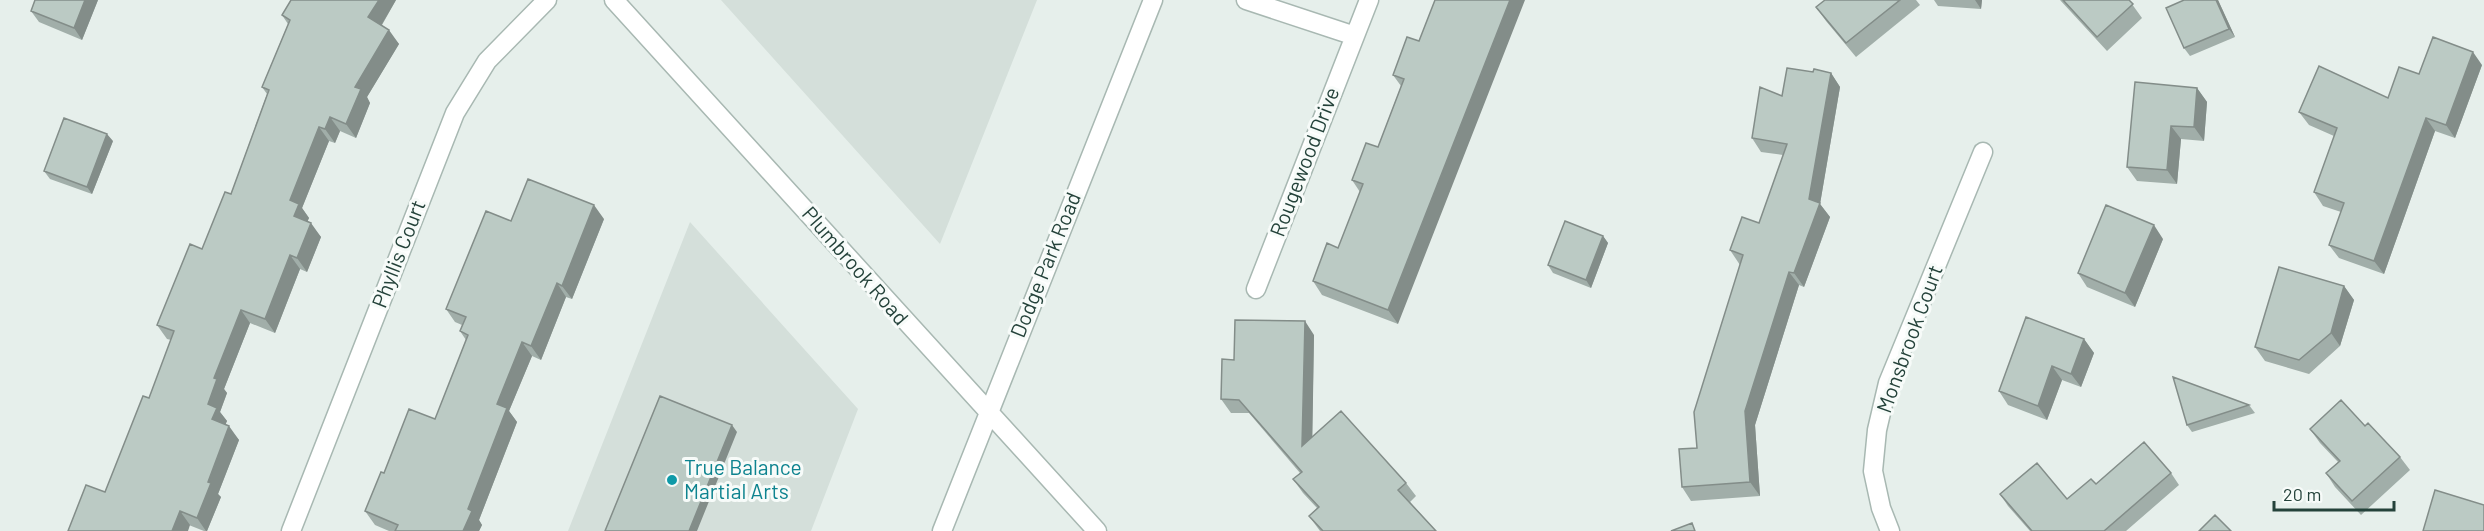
<svg xmlns="http://www.w3.org/2000/svg" width="2484" height="531" font-family="Barlow,sans-serif">
  <style>
    .built { fill: #d4dfda }
    .lines { fill: none; stroke-linecap: round; stroke-linejoin: round }
    .minor-casing { stroke: #a8b8b2; stroke-width: 21 }
    .minor { stroke: #fff; stroke-width: 18 }
    .wall { fill: #a1aea9 }
    .shaded-wall { fill: #838d89 }
    .building { fill: #bbcac4; stroke: #838d89; stroke-width: 1.5 }
    .culture-dot { fill: #0f9aa8; stroke: #f7fbf9; stroke-width: 2 }
    .labels { text-anchor: middle; stroke-width: 6; stroke-linejoin: round; paint-order: stroke }
    .street-label { font-size: 21px; fill: #24423a; stroke: #f7fbf9 }
    .culture-label { font-size: 21px; fill: #0d838f; stroke: #f7fbf9; text-anchor: start }
  </style>
  <rect width="100%" height="100%" fill="#e6efeb"/>
  <!-- built -->
  <path class="built" d="M721,0h316l-97,244z
    M690,222l168,187 -47,122h-243z"/>
  <g class="lines">
    <!-- minor casing -->
    <g class="minor-casing">
      <path id="minor" d="M614,0l483,531
        M1246,0l109,36
        M1256,289l113,-289
        M291,531l164,-418 32,-52 60,-61
        M942,531l211,-531
        M1890,531l-9,-23 -8,-37 4,-41 11,-47 95,-231"/>
    </g>
    <!-- minor -->
    <use href="#minor" class="minor"/>
  </g>
  <!-- wall -->
  <path class="wall" d="M98,0l-16,40 -43,-18 -8,-11z
    M396,0l-14,25 17,19 -32,53 3,6 -14,35 -16,-7 -5,12 -6,-2 -27,67 7,10 -2,3 14,16 -14,35 -7,-3 -25,64 -25,-10 -26,66 3,4 -7,19 7,9 -2,3 14,16 -21,54 3,3 -14,34h-3l-99,-39 44,-94 22,-58 -4,-1 -10,-14 45,-76 29,-55 36,-100 -5,-7 26,-63 -6,-9z
    M1825,0h91l4,5 -64,52 -30,-36 -10,-14z
    M1934,0h48l-1,9 -43,-3z
    M2060,0h69l13,18 -35,33z
    M2218,0l17,37 -45,19 -6,-8z
    M1407,37l-9,287 -76,-29 -9,-14 25,-33 22,-56 -8,-12 26,-33 23,-61 -8,-11z
    M2482,65l-27,73 -20,-7 -51,143 -45,-16 -10,-13 12,-33 -18,-6 -9,-14 20,-56 -25,-11 -10,-13 89,-14 31,-24z
    M1813,72l18,1 9,14 -20,117 10,13 -26,70 -5,-2 -44,140 5,71 -69,5 -9,-14 15,-39 43,-183 -10,-15 29,-27 24,-68 -22,-3 -9,-14 30,-42z
    M2197,88l10,14 -3,39 -23,-2 -4,45 -40,-3 -10,-14z
    M113,141l-21,53 -42,-15 -6,-8z
    M604,219l-32,80 -6,-2 -25,63 -9,-4 -23,55 8,11 -38,98 3,5 -3,6h-90l-14,-6 -10,-14 19,-38 51,-54 31,-79 -6,-9 2,-6 -7,-3 -9,-13 65,-88z
    M1603,236l5,7 -17,45 -38,-15 -5,-8z
    M2163,239l-28,68 -48,-20 -9,-14z
    M2344,286l10,14 -14,46 -31,28 -44,-13 -10,-14z
    M1314,335l-2,102 94,46 10,13 -6,6 26,29h-116l-11,-15 8,-8 -14,-15 -10,-14 7,-6 -51,-60h-18l-10,-14z
    M2084,339l10,14 -13,34 -19,-7 -15,40 -39,-15 -9,-14z
    M2249,405l6,8 -63,19 -5,-7z
    M2365,426l35,31 10,13 -49,45 -26,-28 -9,-14 12,-11 -18,-19 -10,-14z
    M2171,473l8,12 -53,46h-96l-22,-25 -8,-12 67,5 29,-15z"/>
  <!-- shaded-wall -->
  <path class="shaded-wall" d="M85,0h13l-16,40 -8,-12z
    M379,0h17l-18,31 -10,-14z
    M1510,0h15l-127,324 -10,-14z
    M1975,0h7l-1,9z
    M2216,0h2l17,37 -6,-8z
    M389,30l10,14 -32,53 3,6 -14,35 -10,-14 9,-37z
    M2473,52l9,13 -27,73 -9,-13z
    M1831,73l9,14 -20,117 10,13 -26,70 -10,-14 15,-74z
    M2197,88l10,14 -3,39 -10,-14z
    M330,117l10,14 -5,12 -10,-14z
    M2426,118l9,13 -51,143 -10,-13z
    M2171,126l10,13 -4,45 -10,-14z
    M319,127l10,14 -27,67 7,10 -5,12 -10,-14 -4,-16z
    M107,134l6,7 -21,53 -5,-7z
    M594,205l10,14 -32,80 -10,-13z
    M311,223l10,14 -14,35 -10,-14z
    M2154,225l9,14 -28,68 -10,-14z
    M1603,236l5,7 -17,45 -5,-8z
    M290,255l10,14 -25,64 -10,-14z
    M1789,272l10,13 -44,140 5,71 -10,-14 -5,-71z
    M557,283l9,14 -25,63 -10,-14z
    M2344,286l10,14 -14,46 -9,-13z
    M241,310l9,13 -26,66 3,4 -7,19 7,9 -5,12 -10,-14 -4,-15 6,-26z
    M1305,321l9,14 -2,125 -10,-14z
    M2084,339l10,14 -13,34 -10,-13z
    M522,342l10,14 -23,55 8,11 -38,98 3,5 -3,6h-16l5,-22 29,-105z
    M2052,366l10,14 -15,40 -9,-14z
    M732,425l5,7 -40,99h-8z
    M229,426l10,14 -21,54 3,3 -14,34h-1l-9,-13 11,-36z
    M180,511l10,14 -2,6h-16z"/>
  <!-- building -->
  <path class="building" d="M35,0h50l-11,28 -43,-17z
    M291,0h88l-11,17 21,13 -34,57 6,2 -15,35 -16,-7 -5,12 -6,-2 -29,73 9,4 -5,12 17,7 -14,35 -7,-3 -25,64 -24,-9 -27,68 3,1 -9,25 9,4 -5,11 17,7 -21,56 3,1 -14,35 -17,-7 -8,20h-104l18,-46 19,7 38,-96 6,2 25,-67 -17,-6 33,-81 12,5 23,-57 6,2 38,-104 -7,-3 28,-67 -8,-5z
    M1435,0h75l-122,310 -75,-29 14,-38 11,5 25,-64 -11,-4 14,-37 12,4 26,-68 -11,-4 14,-38 12,4z
    M1825,0h75l-54,43 -30,-36z
    M2063,0h66l4,4 -36,33z
    M2184,0h32l13,29 -45,19 -18,-40z
    M2433,37l40,15 -27,73 -20,-7 -52,143 -45,-16 15,-42 -30,-11 23,-64 -38,-16 20,-46 69,32 11,-31 20,7z
    M1787,68l26,4 1,-3 17,4 -22,126 11,4 -26,70 -5,-1 -44,139 5,71 -68,5 -3,-38 18,-1 -3,-36 49,-157 -13,-5 12,-33 17,6 28,-79 -35,-6 8,-51 22,9z
    M2135,82l62,6 -3,39 -23,-1 -4,44 -40,-3z
    M64,118l43,16 -20,53 -43,-16z
    M528,179l66,26 -32,81 -5,-3 -26,63 -9,-4 -25,62 10,4 -39,101 4,2 -9,20h-68l3,-6 -33,-14 16,-39 3,1 25,-64 26,10 33,-84 -8,-4 6,-14 -20,-8 40,-98 25,10z
    M2106,205l48,20 -29,68 -47,-20z
    M1565,221l38,15 -17,44 -38,-15z
    M2279,267l65,19 -13,47 -32,27 -44,-13z
    M2026,317l58,22 -13,35 -19,-8 -14,40 -39,-15z
    M1235,320l70,1 -3,125 39,-35 65,72 -8,7 38,41h-113l-14,-15 10,-9 -26,-28 9,-7 -63,-72 -18,-1 1,-40 12,1z
    M2173,377l76,28 -62,20z
    M660,396l72,29 -43,106h-84z
    M2341,400l24,26 3,-3 32,34 -48,44 -26,-28 14,-12 -30,-32z
    M2144,442l27,31 -67,58h-72l-32,-37 37,-31 30,36 24,-20 5,5z
    M2435,490l49,15v26h-61z
    M2215,515l16,16h-32z
    M1692,523l3,8h-24z"/>
  <!-- markers -->
  <circle class="culture-dot" cx="672" cy="480" r="6"/>
  <g class="labels">
    <!-- street labels -->
    <g class="street-label">
      <text transform="translate(1305 162) rotate(-69)" y="7">Rougewood Drive</text>
      <text transform="translate(399 254) rotate(-69)" y="7">Phyllis Court</text>
      <text transform="translate(1046 265) rotate(-68)" y="7">Dodge Park Road</text>
      <text transform="translate(855 266) rotate(49)" y="7">Plumbrook Road</text>
      <text transform="translate(1910 339) rotate(-70)" y="7">Monsbrook Court</text>
    </g>
    <!-- culture labels -->
    <g class="culture-label">
      <text x="684" y="475">True Balance<tspan x="684" dy="24">Martial Arts</tspan></text>
    </g>
  </g>
  <!-- scale -->
  <path d="M2274 501v9h120v-9" fill="none" stroke="#24423a" stroke-width="3"/>
  <text x="2283" y="501" font-size="18" fill="#24423a" stroke="#f7fbf9" stroke-width="4.5" paint-order="stroke">20 m</text>
</svg>
